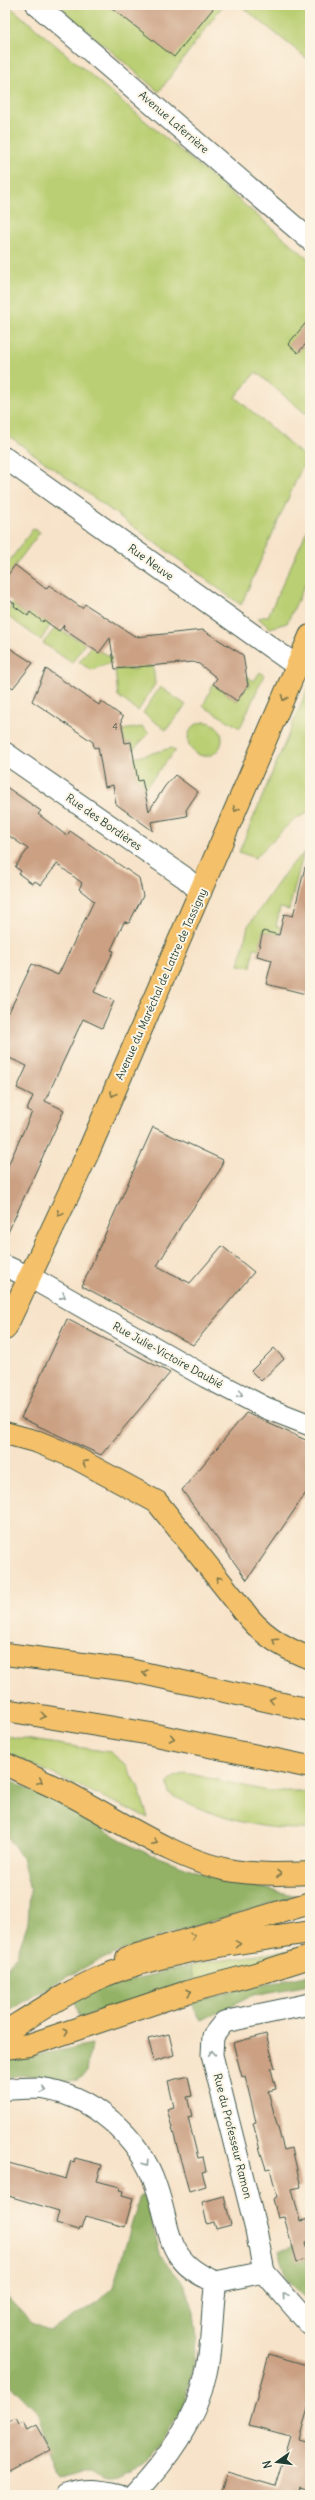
<svg xmlns="http://www.w3.org/2000/svg" width="315" height="2500" font-family="Delius,sans-serif">
  <style>
    .green { fill: #bacf73; stroke: #6c8654 }
    .forest { fill: #93b265; stroke: #59784c }
    .building { fill: #cba083 }
    .lines { fill: none; stroke-linecap: round; stroke-linejoin: round }
    .minor-casing { stroke: #3f564a; stroke-width: 23 }
    .primary-casing { stroke: #3f564a; stroke-width: 24 }
    .trunk-casing { stroke: #3f564a; stroke-width: 24 }
    .motorway-casing { stroke: #3f564a; stroke-width: 24 }
    .minor { stroke: #fff; stroke-width: 21 }
    .primary { stroke: #f4c16a; stroke-width: 22 }
    .trunk { stroke: #f4c16a; stroke-width: 22 }
    .motorway { stroke: #f4c16a; stroke-width: 22 }
    .oneway { stroke: #7f784c }
    .oneway2 { stroke: #8f9e9a }
    .labels { text-anchor: middle; stroke-width: 4; stroke-linejoin: round; paint-order: stroke }
    .number-label { font-size: 9px; fill: #4a5648 }
    .street-label { font-size: 11px; fill: #1f3d34; stroke: #fcf5e5 }
  </style>
  <rect width="100%" height="100%" fill="#fcf5e5"/>
  <filter id="ink" filterUnits="userSpaceOnUse"><feTurbulence type="fractalNoise" baseFrequency=".025" numOctaves="2"/><feDisplacementMap in="SourceGraphic" scale="8" xChannelSelector="R" yChannelSelector="G"/><feConvolveMatrix kernelMatrix="1 2 1 2 8 2 1 2 1" color-interpolation-filters="sRGB"/></filter>
  <filter id="wash" filterUnits="userSpaceOnUse"><feTurbulence type="fractalNoise" baseFrequency=".012" numOctaves="4" result="noise"/><feDisplacementMap in="SourceGraphic" scale="16" xChannelSelector="R" yChannelSelector="G"/><feGaussianBlur stdDeviation="0.9" result="paint"/><feColorMatrix in="noise" values="0 0 0 0 0 0 0 0 0 0 0 0 0 0 0 0 0 1.4 0 .05"/><feComposite in="paint" operator="in"/></filter>
  <g filter="url(#wash)">
    <rect width="100%" height="100%" fill="#f7e3c9"/>
    <!-- green -->
    <path class="green" d="M5,5h3l302,255v152l-5,1 -49,-41 -21,25 71,61 -65,147 -236,-172z
      M67,5h156l-64,87 -96,-82z
      M240,5h70v56z
      M310,524v50l-23,49 -17,5 -12,-10 10,-2z
      M33,529l7,3 -35,47v-12z
      M13,602l3,2 -2,2 13,10 3,-4 21,12 -10,16 -35,-25z
      M55,628l30,15 -13,20 -29,-20z
      M91,647l21,10 -2,6 -19,7 -12,-8z
      M144,660l1,7 8,-1 2,18 -17,27 -20,-15 -3,-27h22l-1,-7z
      M260,672l4,3 -24,53 -37,-22 10,-22 24,17 7,-14 5,-1 -2,-10 7,5z
      M310,683v129l-17,8 -38,38 -16,-6z
      M160,687l26,18 -20,25 -23,-17z
      M188 739a17 17 0 1 1 34 0a17 17 0 1 1-34 0Z
      M142,727l7,6 -16,17 -2,-8 -6,1 -3,-13z
      M171,748l4,3 -31,38 -2,-8h-5l-6,-22z
      M310,847v8h-7l-14,55 -9,-2 -4,18 5,1 -2,8 -16,-4 -4,18 -5,-1 -3,19 -12,-2 9,-39 42,-60z
      M5,1736l105,16 16,13 12,21 10,32 -143,-66z
      M186,1773l81,18h33l10,3v35c-54,1 -93,-11 -141,-35l-1,-11 6,-6z
      M310,1947v2l-115,31 -5,-15z"/>
    <!-- forest -->
    <path class="forest" d="M5,1778l57,27 75,44 75,28 86,19c-62,19 -126,34 -186,59 -38,16 -73,37 -107,59v-43l12,-17 11,-32 2,-31 -8,-33 -17,-26z
      M190,1965l5,15 -115,38 -6,-19 22,-10z
      M310,1975v10l-57,10 -52,25 -10,-17 43,-12z
      M91,2044l-4,28 -8,8 -13,1 -38,-6 -23,2v-17l21,-2z
      M140,2196h5l16,61 23,27 10,28 3,25 -7,48 -8,23 -19,34 -18,22 -31,14h-11l-11,-7h-8l-25,6 -6,-9 -15,-55 -33,-34v-84l27,28 19,8 46,-29 16,-15z
      M310,2242v60l-23,-22 -9,-29z"/>
    <g id="blocks">
      <!-- building -->
      <path class="building" d="M108,5h108l-42,52z
        M310,318v21l-12,14 -10,-9z
        M15,565l31,24 3,-4 33,23 3,-4 51,33 67,-7 40,25 5,30 -11,16 -24,-17 4,-6 -18,-14 -6,-2 -78,7 -5,-31 -11,15 -36,-24 1,-4 -5,6 -15,-11 -1,2 -13,-10 -2,4 -14,-10 1,-2 -10,-7v-18z
        M5,645l28,18 -20,25 -8,-6z
        M46,669l53,36 2,-4 22,16 -2,3 4,23 6,-1 7,39 4,-1 7,31 16,-25 10,-11 23,17 -12,18 1,6 -36,6 2,9 -37,-27 -3,-19 -8,2 -7,-40 -4,1 -1,-6 -61,-41z
        M5,786l36,25 -3,3 29,22 3,-5 69,47 4,18 -14,27 -5,-1 -13,28 3,1 -20,41 20,9 -12,27 -19,-9 -38,82 19,9 -59,129v-67l27,-60 -5,-2 6,-14 -16,-8 10,-22 -22,-10v-47l4,3 23,-48 26,11 36,-74 -15,-12 3,-6 -25,-19 -16,21 -6,-4 -2,3 -14,-10 2,-3 -6,-4 13,-18 -23,-16z
        M305,867l5,1v127l-44,-11 6,-24 -15,-4 6,-25 16,4 5,-21 9,2z
        M153,1127l70,33 -3,10 -38,54 -25,42 33,17 32,-37 32,26 -61,73 -111,-59z
        M67,1319l103,54 -69,82 -80,-37z
        M274,1348l10,11 -23,22 -10,-10z
        M246,1413l64,29v45l-63,93 -65,-90z
        M169,2034l5,21 -20,6 -6,-22z
        M266,2034l9,34 -4,1 5,20 -8,2 16,59 8,-2 9,39 -9,2 8,32 10,-2v23l-5,1 4,16 -12,3 -13,-45 -6,1 -5,-19 4,-2 -7,-29 -4,1 -6,-19 -7,-27 3,-1 -11,-46 -3,1 -9,-34z
        M188,2076l4,20 -5,1 5,19 -4,1 10,41 5,-1 3,14 -4,1 4,14 -17,5 -22,-82 7,-2 -6,-26z
        M75,2158l27,7 -5,16 23,6 -1,3 4,1 -1,4 11,3 -8,29 -39,-11 -4,12 -2,-1 -1,3 -23,-7 3,-12 -54,-16v-33l61,17 5,-18 3,1z
        M224,2196l7,29 -15,4 -2,-7 -7,2 -5,-22z
        M269,2354l41,12v36l-11,37 11,3v48l-10,-3 -1,5 -5,-1v4h-74l7,-23 48,14 15,-50 -41,-11z
        M16,2418l3,6 5,-2 4,8 9,-5 14,25 -46,24v-50z"/>
    </g>
  </g>
  <g filter="url(#ink)">
    <use href="#blocks" fill-opacity="0" stroke="#3f564a" stroke-width="1"/>
    <g class="lines">
      <!-- minor casing -->
      <g class="minor-casing">
        <path id="minor" d="M37,5l273,235
          M5,458l292,208
          M5,753l179,124 17,15
          M5,1266l25,11 176,100 60,31 44,17
          M310,2004l-86,18 -11,14 -1,19 44,175 8,42 46,53
          M5,2089c11,0 22,-1 33,-1 53,5 102,49 118,98 16,45 8,76 60,96
          M66,2495c20,-7 34,-5 54,0
          M134,2495c33,-35 62,-74 72,-122 7,-30 5,-61 10,-91l48,-10"/>
      </g>
      <!-- primary casing -->
      <g class="primary-casing">
        <path id="primary" d="M5,1329l82,-174 223,-519
          M5,1433l33,9 36,15 83,45 86,108
          M127,1958l183,-55
          M5,2048l24,-3 158,-53 79,-21"/>
      </g>
      <!-- trunk casing -->
      <g class="trunk-casing">
        <path id="trunk" d="M266,1971l44,-14
          M5,2032c32,-20 65,-42 101,-57 64,-25 136,-32 204,-43"/>
      </g>
      <!-- motorway casing -->
      <g class="motorway-casing">
        <path id="motorway" d="M243,1610c17,24 40,38 67,48
          M5,1654l124,16 181,40
          M5,1710l146,24 159,33
          M5,1764c19,9 39,18 58,27 51,26 114,71 171,80 25,4 51,3 76,2"/>
      </g>
      <!-- minor -->
      <use href="#minor" class="minor"/>
      <!-- primary -->
      <use href="#primary" class="primary"/>
      <!-- trunk -->
      <use href="#trunk" class="trunk"/>
      <!-- motorway -->
      <use href="#motorway" class="motorway"/>
    </g>
    <!-- one-way arrows -->
    <defs><path id="oneway-chevron" d="M-2-3.5L2.5 0L-2 3.5" fill="none" stroke-width="1.6" stroke-linecap="round" stroke-linejoin="round"/></defs>
    <g class="oneway">
      <use href="#oneway-chevron" transform="translate(284 698) rotate(112)"/>
      <use href="#oneway-chevron" transform="translate(236 809) rotate(113)"/>
      <use href="#oneway-chevron" transform="translate(113 1094) rotate(113)"/>
      <use href="#oneway-chevron" transform="translate(60 1213) rotate(115)"/>
      <use href="#oneway-chevron" transform="translate(85 1463) rotate(-152)"/>
      <use href="#oneway-chevron" transform="translate(219 1579) rotate(-128)"/>
      <use href="#oneway-chevron" transform="translate(275 1641) rotate(-146)"/>
      <use href="#oneway-chevron" transform="translate(145 1673) rotate(-168)"/>
      <use href="#oneway-chevron" transform="translate(272 1700) rotate(-166)"/>
      <use href="#oneway-chevron" transform="translate(43 1716) rotate(9)"/>
      <use href="#oneway-chevron" transform="translate(172 1738) rotate(11)"/>
      <use href="#oneway-chevron" transform="translate(40 1781) rotate(25)"/>
      <use href="#oneway-chevron" transform="translate(155 1842) rotate(26)"/>
      <use href="#oneway-chevron" transform="translate(279 1874) rotate(1)"/>
      <use href="#oneway-chevron" transform="translate(193 1936) rotate(-17)"/>
      <use href="#oneway-chevron" transform="translate(238 1944) rotate(-9)"/>
      <use href="#oneway-chevron" transform="translate(189 1992) rotate(-16)"/>
      <use href="#oneway-chevron" transform="translate(66 2032) rotate(-19)"/>
    </g>
    <g class="oneway2">
      <use href="#oneway-chevron" transform="translate(63 1296) rotate(29)"/>
      <use href="#oneway-chevron" transform="translate(240 1394) rotate(27)"/>
      <use href="#oneway-chevron" transform="translate(212 2053) rotate(-94)"/>
      <use href="#oneway-chevron" transform="translate(44 2090) rotate(12)"/>
      <use href="#oneway-chevron" transform="translate(146 2163) rotate(57)"/>
      <use href="#oneway-chevron" transform="translate(285 2296) rotate(-131)"/>
    </g>
  </g>
  <g class="labels">
    <!-- number labels -->
    <g class="number-label">
      <text x="115" y="730">4</text>
    </g>
    <!-- street labels -->
    <g class="street-label">
      <text transform="translate(174 122) rotate(41)" y="4">Avenue Laferrière</text>
      <text transform="translate(151 562) rotate(36)" y="4">Rue Neuve</text>
      <text transform="translate(104 822) rotate(35)" y="4">Rue des Bordières</text>
      <text transform="translate(161 984) rotate(-66)" y="4">Avenue du Maréchal de Lattre de Tassigny</text>
      <text transform="translate(168 1355) rotate(29)" y="4">Rue Julie-Victoire Daubié</text>
      <text transform="translate(233 2136) rotate(76)" y="4">Rue du Professeur Ramon</text>
    </g>
  </g>
  <!-- margin -->
  <rect width="315" height="2500" fill="none" stroke="#fcf5e5" stroke-width="20"/>
  <!-- north arrow -->
  <g transform="translate(277 2462) rotate(256)" stroke="#fcf5e5" stroke-width="3" paint-order="stroke">
  <path d="M0-3L7 15L0 10L-7 15Z" fill="#1f3d34"/>
  <text y="-6" font-size="11" font-weight="bold" text-anchor="middle" fill="#1f3d34">N</text>
  </g>
</svg>
